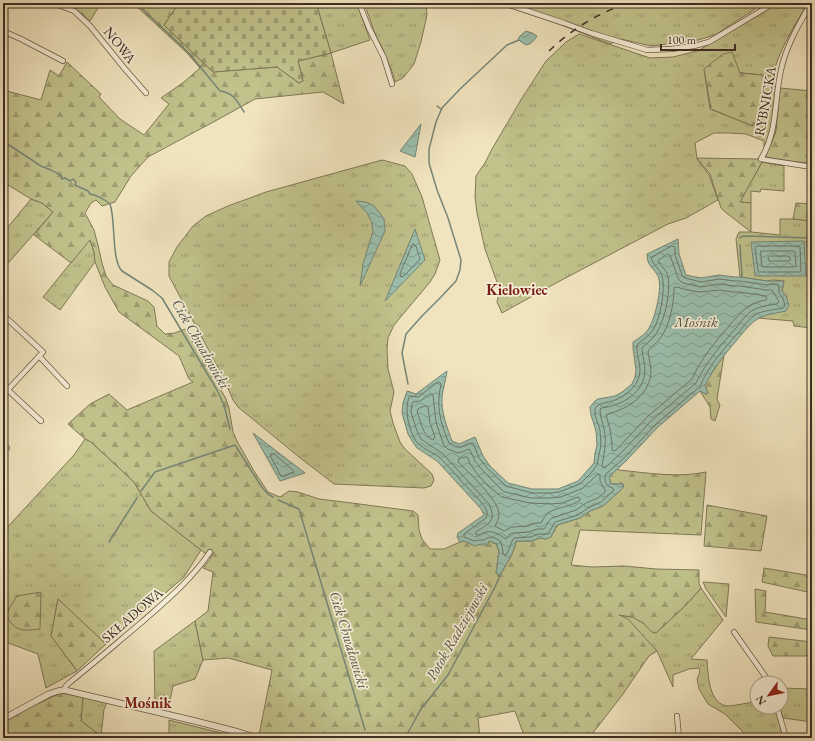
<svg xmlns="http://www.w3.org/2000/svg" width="815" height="741" font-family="'EB Garamond',serif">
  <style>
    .grass { fill: url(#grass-tufts); stroke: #807858 }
    .forest { fill: url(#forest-firs); stroke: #807858 }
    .cemetery { fill: url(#cemetery-stones); stroke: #807858 }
    .water { fill: url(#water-waves); stroke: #768576 }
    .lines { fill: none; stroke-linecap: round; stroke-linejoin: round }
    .shore { stroke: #6c7668; stroke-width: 1 }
    .stream { stroke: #768576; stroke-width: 1.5 }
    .minor-casing { stroke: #6a5b4a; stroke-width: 6 }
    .tertiary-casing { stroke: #6a5b4a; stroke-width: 7 }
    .minor { stroke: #f5edd5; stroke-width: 4.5 }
    .tertiary { stroke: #f5edd5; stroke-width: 5.5 }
    .rail { stroke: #3e2d24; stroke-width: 1.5; stroke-dasharray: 7 7; stroke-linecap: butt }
    .labels { text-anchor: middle; stroke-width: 3.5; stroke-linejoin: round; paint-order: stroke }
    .street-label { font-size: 14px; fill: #3e2d24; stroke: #f5edd5 }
    .neighbourhood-label { font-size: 15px; font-weight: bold; fill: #7a1f14; stroke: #f5edd5 }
    .water-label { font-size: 15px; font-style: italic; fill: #555246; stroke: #f5edd5 }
  </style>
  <defs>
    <pattern id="grass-tufts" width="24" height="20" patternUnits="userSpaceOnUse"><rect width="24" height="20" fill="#c1c28c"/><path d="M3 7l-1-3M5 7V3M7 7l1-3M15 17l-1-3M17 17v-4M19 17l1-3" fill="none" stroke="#9e9e72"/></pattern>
    <pattern id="forest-firs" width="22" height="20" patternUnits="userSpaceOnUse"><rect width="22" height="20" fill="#c1c28c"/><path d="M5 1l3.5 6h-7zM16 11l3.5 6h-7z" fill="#9e9e72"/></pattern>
    <pattern id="cemetery-stones" width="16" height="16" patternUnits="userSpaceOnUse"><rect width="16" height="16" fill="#c1c28c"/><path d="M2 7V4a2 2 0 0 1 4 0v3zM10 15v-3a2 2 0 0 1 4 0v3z" fill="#9e9e72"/></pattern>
    <pattern id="water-waves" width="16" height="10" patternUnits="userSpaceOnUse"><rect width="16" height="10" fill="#9bbfad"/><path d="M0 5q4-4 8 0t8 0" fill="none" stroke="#809c8d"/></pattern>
  </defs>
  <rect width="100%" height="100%" fill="#f0e4be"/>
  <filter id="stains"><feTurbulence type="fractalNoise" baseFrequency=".005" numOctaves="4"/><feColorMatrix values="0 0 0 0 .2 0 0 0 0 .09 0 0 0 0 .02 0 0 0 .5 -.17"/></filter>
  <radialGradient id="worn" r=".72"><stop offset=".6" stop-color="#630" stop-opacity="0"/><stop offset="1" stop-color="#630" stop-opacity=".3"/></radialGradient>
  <!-- grass -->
  <path class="grass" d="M316,3h41l13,37 -39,13z
    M364,3h62l1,12 -6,27 -7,22 -11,14 -8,4 -2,-8 -12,-29 -5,-9z
    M496,3h260l-1,6 -40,26 -17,5 -47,6 -30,-7 -11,5 -46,-18z
    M779,3h29c-13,22 -30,48 -35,73l-69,-7 6,40 43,17 18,-32 2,-8 7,2 -4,43 -4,11 -7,15 -7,2 6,-10v-8l-18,-7 -17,-1h-15l-19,10 2,16 12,16 9,25 -32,18 -18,6 -110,58 -56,31 -5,-11 2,-9 -2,-11 -12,-33 -8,-36 -2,-16 1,-21 4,-6 5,-7 7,-14 30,-51 24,-37 20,-19 13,-8 71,24 23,-1 28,-7v-1z
    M382,160l23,6 7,8 10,23 18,63 -5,14 -5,8 -36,43 -6,13 -1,11 1,20 6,23 -4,19 3,12 7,19 5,7 27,25 2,6 -3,6 -7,2 -90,-4 -35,-27 -61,-50 -5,-7 -9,-21 -55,-103v-14l8,-15 16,-21 13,-10 22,-10 38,-14z
    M762,162l22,4v25l-23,-2 -1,3 -9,-1v12l-11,-1z
    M31,199l11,4 11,9 -50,57v-36z
    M780,219h13l19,2v20h-5l3,34 2,-1v54l-18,-2 -1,-5 -36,-3 6,-2 23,-20 -4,-4 2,-11 -11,-1 -6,1 -27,-4 -4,-38 3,-7h12l29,3z
    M90,239l4,13 1,10 -35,48 -17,-13z
    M85,439l6,3 43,40 17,29 50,39 -17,27 -78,67 -48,-45 -7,37 26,35 -31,17 -8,-34 -35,-13v-109l71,-77z
    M703,582l26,2 -3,33 -20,-28z
    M701,588l22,32 -32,39 16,1c1,15 2,46 22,46 9,-1 19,-3 28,-5v6h18l8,31h-31l-8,-5 -19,-19 -17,-10 -9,-15 -2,-10 3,-7 -1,-4 -10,1 -16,6v12l-16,-36 -43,-37 17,3 1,-1 11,7 9,9 4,1 31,-29z
    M195,621l8,39 -8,19 -22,7 -4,19 -14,-4 -1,-50z
    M781,688l31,1v33l-29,-4 -3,-11h1z
    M83,697l24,4 -2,7 -1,1 -3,27 -20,-15z
    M169,720l72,18h-72z"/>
  <!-- forest -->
  <path class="forest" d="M63,3h38l-11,18 -14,-12z
    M133,3h46l-15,22 49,47 64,-5 22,16 4,-2 -5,-20 33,-8 13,51 -21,-12 -68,7 -38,21 -69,37 -17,19 -16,26 -13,4 -6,-6 -5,3 -6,10 9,17 4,15 4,18 4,13 7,9 35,16 6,6 3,19 8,8 10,-1 10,-4 26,43 15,27 3,9 4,24 5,11 16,28 14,21 12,5 9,-6 9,1 21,7 25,3 69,9 5,4 1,15 3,9 8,10h14l16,-7 4,-1 7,3h11l7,-3 9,4 -1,2 2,4 -3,22 3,3c7,-10 15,-23 17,-35h16l7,-3 7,1 8,-7 3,-7 23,-7 10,-7 13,-5 20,-18v-4h-12l-2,-7 8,-8 2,1c29,3 59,8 87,2l-5,63 -121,-5 -9,35 21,2 32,-1 32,3 43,1v13l2,5 -14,16 -31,29 -4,-1 -9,-9 -11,-6h-1l-12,-2 9,4 29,32 -8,5 -26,38 -34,44h-64l-10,-27 -37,7 2,20h-214l-7,-3 13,-65 -44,-12 -25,2 -8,-39 13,-10 5,-39 -10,-4 8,-10 -60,-47 -17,-29 -43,-40 -6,-3 -17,-15 22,-20 19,-10 18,16 66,-28 -4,-3 -10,-23 -60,-44 -14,-25 -10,-25 -1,-10 -4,-12 -19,23 -37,-28 19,-23 -11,-9 -11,-4 -28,-17v-92l38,10 9,-30 9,6 8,-14 34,32 -2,3 21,22 24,16 25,-31 -8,-6 23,-16 16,-14 -13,-15z
    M732,52l8,21 33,3v10l-2,8 -18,32 -42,-17 -7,-40 19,-15z
    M780,88l32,3v72l-28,-2 -19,-4 7,-15 4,-11z
    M697,158l61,1 4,3 -22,40 11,1v29l-27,-21 -3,-3 -11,-34z
    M796,203l16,1v17l-19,-2z
    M724,355l-7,44 3,6 -5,16 -4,-2 -1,-12 -10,-16 6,3 2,-1 -3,-7 2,-6z
    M707,505l60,11 -6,35 -57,-5z
    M764,568l48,8v17l-50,-11z
    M755,589l11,2 -1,21 47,8v10l-56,-8z
    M41,592l-1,37c-10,1 -20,3 -27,-4 -3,-2 -4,-6 -6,-9l2,-7 8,-13z
    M58,599l48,45 -29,27 -26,-35z
    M769,637l43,5v14h-39l-5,-10z
    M61,693l22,4 -2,24 20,15 -1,2h-97v-15l28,-16z"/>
  <!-- cemetery -->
  <path class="cemetery" d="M179,3h137l15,50 -33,8 5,20 -4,2 -22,-16 -64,5 -49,-47z"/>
  <!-- water -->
  <path class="water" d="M526,31l6,2 5,3c-3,5 -6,8 -11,9l-6,-4 -2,-2 2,-3z
    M421,124l-6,33 -15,-6z
    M356,201l10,1 8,4 4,5 6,8 1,12 -25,55 3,-22 10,-33 -2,-10 -4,-8z
    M415,229l10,31 -40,41z
    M678,239l1,15 7,21 15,3 18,-3 16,2h5l27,4h17l-2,10 4,5 3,9 -3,6c-8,2 -19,3 -27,7 -7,4 -13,11 -18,17 -13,16 -28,32 -36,51l3,7 -2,1 -6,-3 -42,36 -32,34 -17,16 2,7h12v4l-20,18 -13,5 -10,7 -23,7 -6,12 -5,2 -7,-1 -7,3h-16c-2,13 -11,24 -16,35l-4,-3 3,-22 -2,-4v-3l-8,-3 -2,4c-6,1 -5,-2 -12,1l-11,-5 -4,1 -3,-5 1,-4 26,-18 -3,-6 -9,-10 -35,-38 -20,-13 -3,-4 -6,-10 -6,-21 1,-10 4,-12 9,3 31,-23c-1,9 -4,17 -5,26 -1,15 5,30 10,44l7,3 16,-7 8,19 7,10 18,17 24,6h26l20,-8 16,-18 1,-10 2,-8 -1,-14 -5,-16 -1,-8 5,-6 3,-2 17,-3 7,-4 10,-8 3,-7 1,-7 -3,-22v-6c6,-4 13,-8 16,-14 6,-10 14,-41 9,-52 -5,-9 -11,-10 -11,-22z
    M804,241l2,35h-51l-4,-34z
    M806,241h6v33l-3,1z
    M253,433l52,40 -25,8z"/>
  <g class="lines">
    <!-- shore -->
    <path class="shore" d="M413,244l3,2 4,13 -16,17 -3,1 -1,-3z
      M672,246l3,1v8l7,20 3,3 16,4 18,-3 16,2h5l27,4 10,-1 2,2v7l4,5 2,8 -2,2c-9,2 -20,2 -28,7 -6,4 -12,12 -17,18 -14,16 -31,34 -38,54l-3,2 -41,35 -32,34 -18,16c-3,7 1,13 7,14l1,2 -13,12 -13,6 -10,7 -23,7 -7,12h-10l-7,3 -17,1c-4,5 -4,12 -8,17l-3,-1c0,-3 -1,-10 -3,-13 -5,-4 -12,-5 -16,-1h-5l-5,1 -10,-4v-3l22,-16c2,-4 1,-7 -1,-11 -6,-8 -14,-16 -21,-23 -8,-9 -16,-19 -25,-27 -7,-5 -18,-9 -23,-16 -7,-11 -12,-31 -7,-44l1,-1 8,1 20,-15 2,1 1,1c-5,22 -1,39 8,59 9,7 13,4 22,0h2l6,15 8,10 19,18 26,7h19l8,-1 21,-8 11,-11 6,-8 4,-20 -1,-15 -5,-15v-7c5,-6 13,-5 20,-8 12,-4 25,-16 25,-30 0,-8 -4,-16 -3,-25 5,-5 12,-9 16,-15 7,-11 13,-41 9,-54 -2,-7 -9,-11 -11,-18z
      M756,246h43l1,1 1,24 -1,1h-41l-1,-1 -3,-23z
      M761,251h33l1,1 1,14 -2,1h-30l-2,-1z
      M668,254l2,1 8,23 2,3 3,2 18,4 18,-3 15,2h6l26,4h6l7,12 -2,2c-8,1 -16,2 -24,6 -7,4 -12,12 -17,18 -15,17 -30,34 -40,55l-44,37 -32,34 -14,13 -2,1 -2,-2c2,-13 5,-24 2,-37 -1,-6 -4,-12 -4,-19l1,-2c20,-2 44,-15 44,-38 0,-7 -3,-15 -3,-22 5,-5 12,-10 15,-16 8,-13 15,-44 10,-59 -2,-4 -7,-8 -9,-12z
      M770,256h18l2,1v3l-2,1h-19l-1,-3z
      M677,287l6,2 16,3 20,-2 14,2h7l26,4 1,2 -1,2c-6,1 -12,3 -17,6 -8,5 -14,13 -20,20 -14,16 -28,33 -37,53l-44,37 -32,34 -3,1 -1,-2v-5l-2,-15 -4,-14 1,-1c22,-5 44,-20 44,-44 0,-7 -3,-13 -3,-19 4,-5 10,-9 13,-14 9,-12 13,-34 13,-49z
      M430,394h2l1,1 3,27 8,24 4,3 10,4 4,-1 7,-3 1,1 5,11 8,10 19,19 3,2 26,6h20l10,-1 22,-9 15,-14 2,1v6l5,9v2l-7,6 -12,5 -10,7 -24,8 -3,3 -5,8h-7l-8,3 -15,1 -4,1 -4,5c-5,-3 -13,-9 -20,-7 -4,2 -5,3 -10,3v-3c13,-9 21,-10 13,-28l-46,-50 -22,-15 -4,-8 -6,-19 1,-8 1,-2 7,-1z
      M425,406h2l1,1 2,16 5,14 -2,3c-11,-5 -12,-18 -16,-29l1,-2z
      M271,454h3l19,16 1,2 -11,4h-2l-10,-19z
      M466,457l2,1 2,6 9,12 9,10 14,11 28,6 21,1 11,-1 16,-6 2,1v2c-10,8 -26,7 -33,14 -3,3 -4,6 -6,9h-6l-7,3 -16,1 -8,4 -9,-5c2,-4 4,-7 4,-12 -1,-15 -30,-41 -41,-52l1,-3z"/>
    <!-- stream -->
    <path class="stream" d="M136,3l52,49 32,39c14,2 17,10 24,21
      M437,106l4,3
      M3,140l2,4 4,1 32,21c3,1 17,7 19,9 1,1 1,3 2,4l3,-1 5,3 3,-2 3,3 -1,3 13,6 2,3c6,1 16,6 20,10 6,16 1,56 12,67l30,19 10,8 55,92 7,15 6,24
      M740,238l3,-2 69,2
      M740,245l2,32
      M408,384l-6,-31 4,-19 16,-18 19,-19 15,-16 4,-11 1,-10 -13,-42 -11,-28 -8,-27v-14l7,-27 6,-14 18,-19 47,-44 12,-5
      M141,491l14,-19 80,-27 26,41 7,8 5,3
      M278,500l21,9 66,221
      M109,542l28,-44
      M405,738l16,-29 27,-34 47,-88 5,-11"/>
    <!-- minor casing -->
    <g class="minor-casing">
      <path id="minor" d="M53,3l21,8 16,15 35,43 21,24
        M359,3l10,25 15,30 8,26
        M504,3l60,20 27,10 56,17 24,-1 23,-3 15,-4 65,-39
        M811,3c-12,21 -25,43 -30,67 -7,31 -3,61 -20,89l51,8
        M3,31l18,8 42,22
        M3,315l40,37 -40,43
        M39,356l28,30
        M8,390l33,31
        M3,444l4,4
        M734,632l36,51
        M64,690l2,-4 3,-3c25,-20 49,-41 73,-61 26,-23 49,-42 68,-70
        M777,707l9,31
        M677,716l2,22"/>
    </g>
    <!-- tertiary casing -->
    <g class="tertiary-casing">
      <path id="tertiary" d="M3,719l46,-25 9,-3 6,-1 131,31 43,11 19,6"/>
    </g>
    <!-- minor -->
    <use href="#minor" class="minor"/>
    <!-- tertiary -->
    <use href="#tertiary" class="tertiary"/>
    <!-- rail -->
    <path class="rail" d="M531,3c28,6 54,5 82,0
      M549,51c23,-22 50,-39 81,-48"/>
  </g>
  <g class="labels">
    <!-- street labels -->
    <g class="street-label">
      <text transform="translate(120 45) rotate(51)" y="5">NOWA</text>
      <text transform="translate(765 101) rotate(-80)" y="5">RYBNICKA</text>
      <text transform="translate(132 615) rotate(-41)" y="5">SKŁADOWA</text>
    </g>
    <!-- neighbourhood labels -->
    <g class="neighbourhood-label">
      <text x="517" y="295">Kielowiec</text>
      <text x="148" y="708">Mośnik</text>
    </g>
    <!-- water labels -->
    <g class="water-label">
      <text x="696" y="327">Mośnik</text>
      <text transform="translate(201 344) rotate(60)" y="5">Ciek Chwałowicki</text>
      <text transform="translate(457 632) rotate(-60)" y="5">Potok Radziejowski</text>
      <text transform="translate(349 640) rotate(73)" y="5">Ciek Chwałowicki</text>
    </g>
  </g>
  <!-- margin -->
  <rect width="815" height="741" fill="none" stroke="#f0e4be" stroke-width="16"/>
  <rect x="4" y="4" width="807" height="733" fill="none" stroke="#3e2d24" stroke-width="2"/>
  <rect x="8" y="8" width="799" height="725" fill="none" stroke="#3e2d24"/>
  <!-- north arrow -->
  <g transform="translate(769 695) rotate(237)"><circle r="19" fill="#f5edd5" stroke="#aca08e"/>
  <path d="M0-3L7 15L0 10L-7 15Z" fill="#8f2418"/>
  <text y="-6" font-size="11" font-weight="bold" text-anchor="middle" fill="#3e2d24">N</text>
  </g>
  <!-- scale -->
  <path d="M661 44v6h74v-6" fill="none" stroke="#3e2d24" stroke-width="2"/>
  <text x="667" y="44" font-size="12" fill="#3e2d24" stroke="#f5edd5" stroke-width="3" paint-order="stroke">100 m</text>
  <rect width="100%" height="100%" filter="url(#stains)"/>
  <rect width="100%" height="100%" fill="url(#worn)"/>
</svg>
